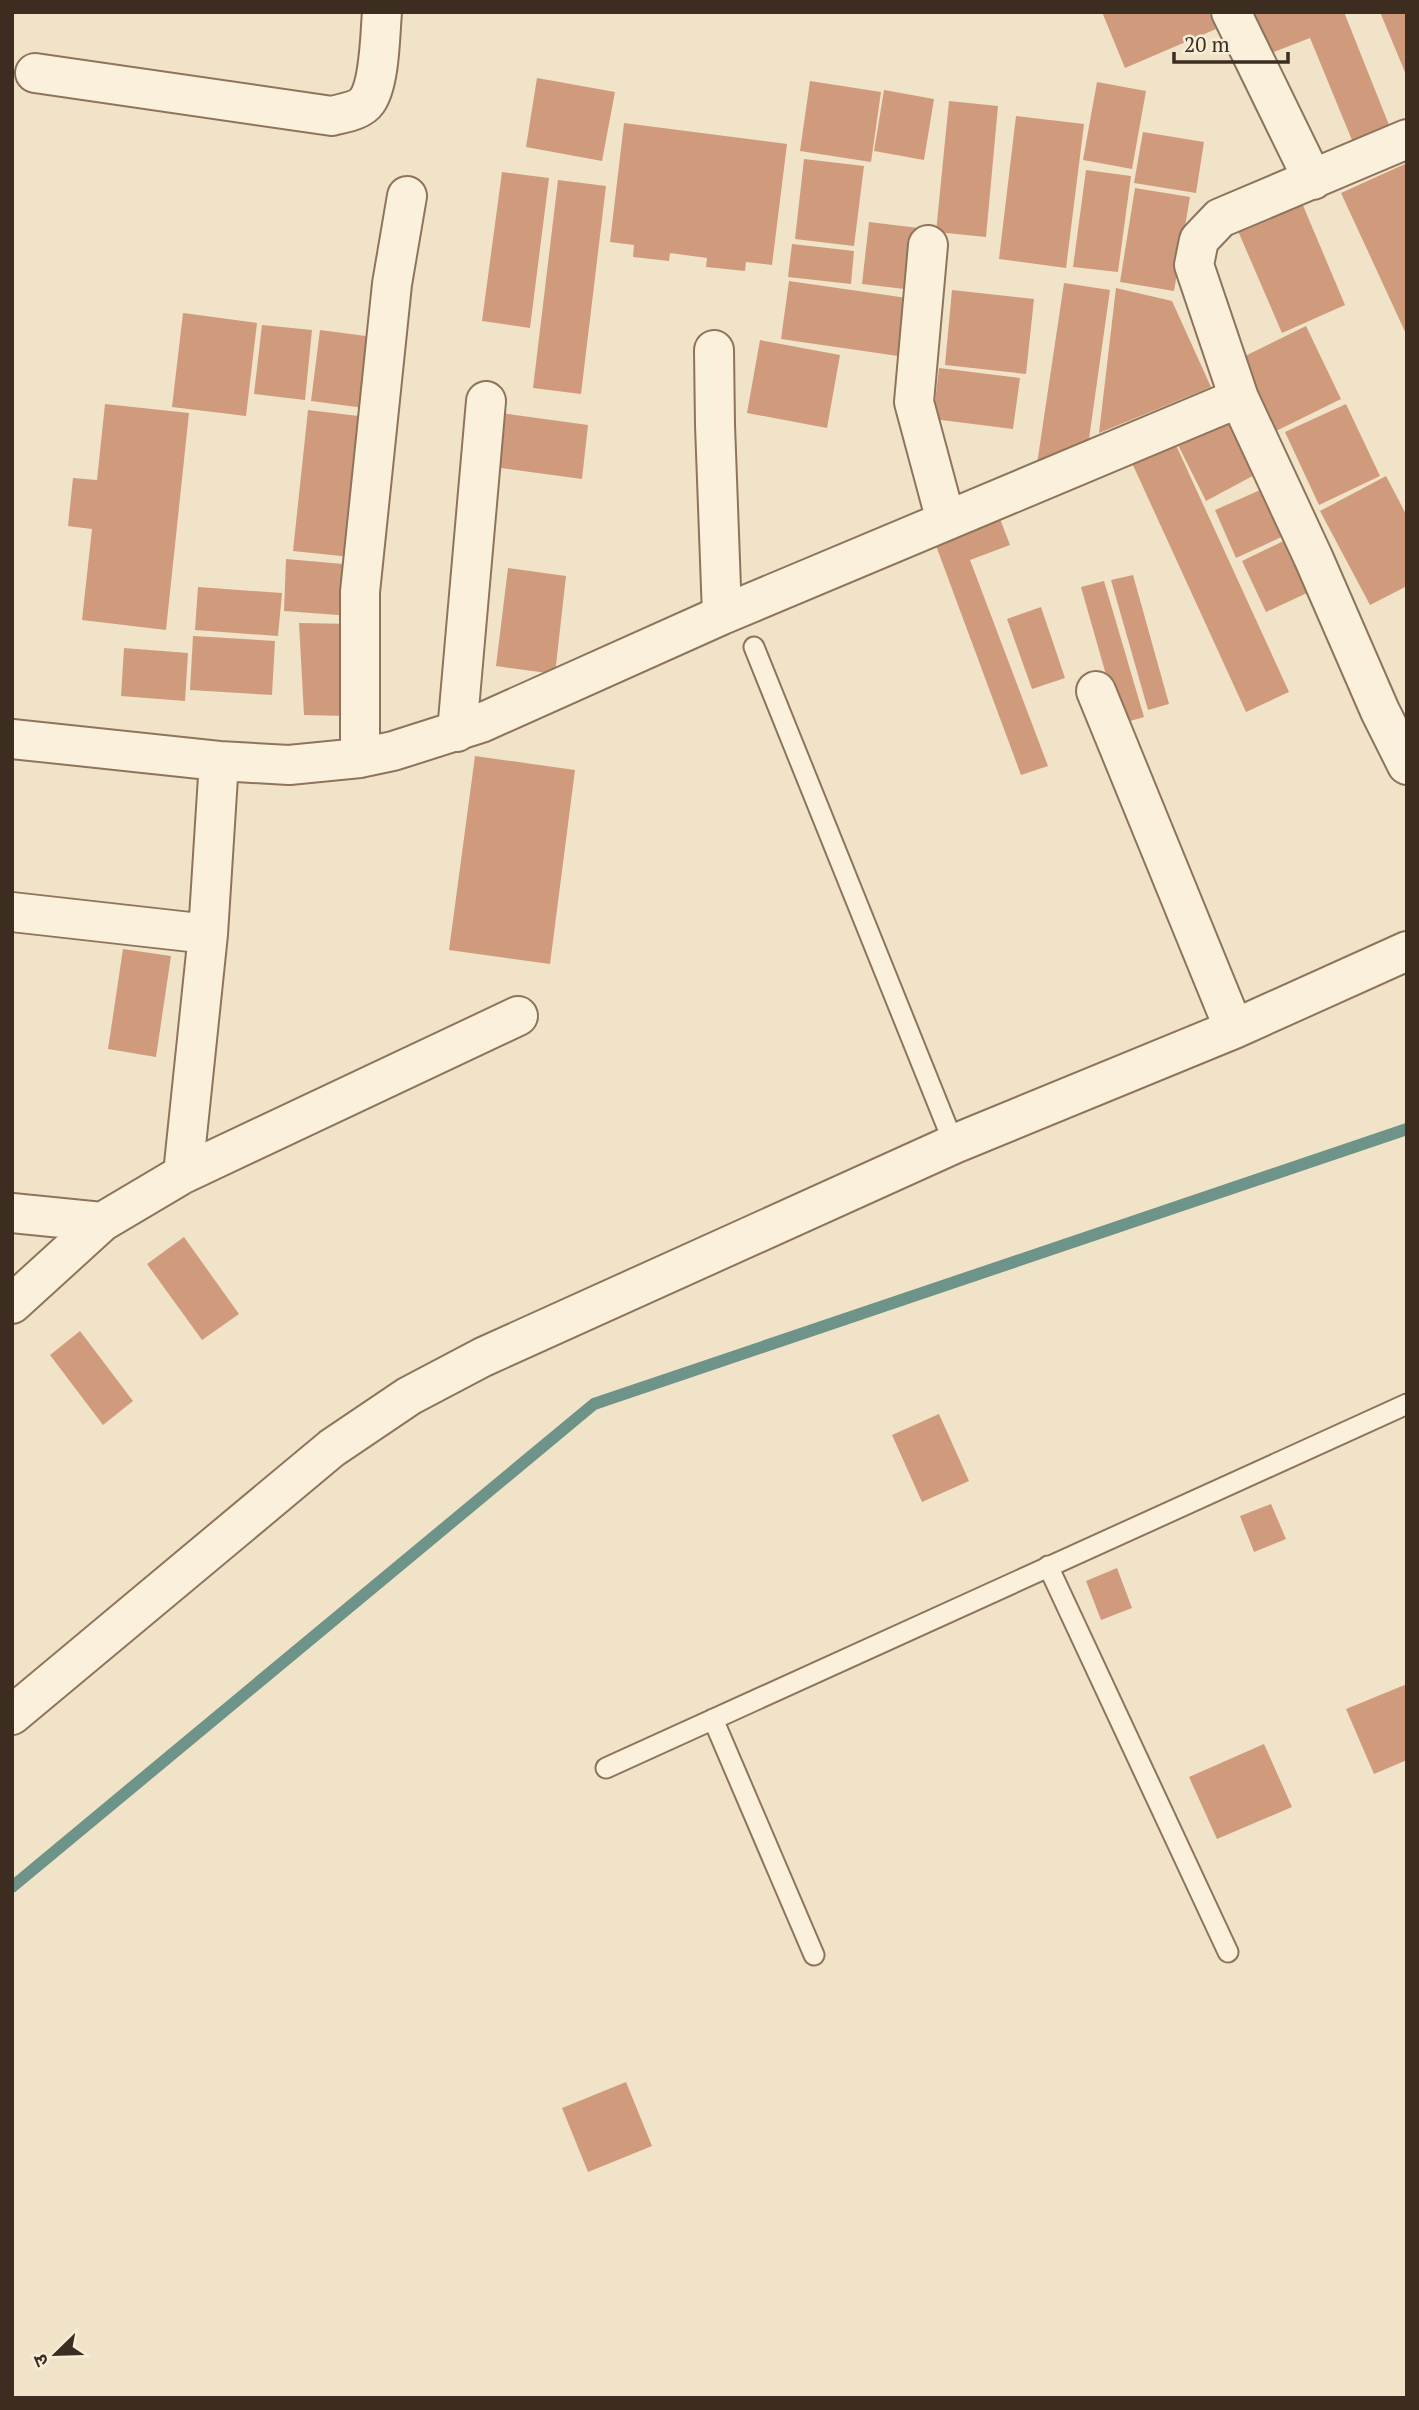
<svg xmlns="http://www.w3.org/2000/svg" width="1419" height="2410" font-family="'PT Serif','Noto Sans Devanagari',serif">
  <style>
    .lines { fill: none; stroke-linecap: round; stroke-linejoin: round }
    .stream { stroke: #6e9389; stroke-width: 12 }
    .building { fill: #d09b7c }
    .service-casing { stroke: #8e745b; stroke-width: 23 }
    .minor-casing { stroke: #8e745b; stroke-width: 42 }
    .service { stroke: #faf0db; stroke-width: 19 }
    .minor { stroke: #faf0db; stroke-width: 38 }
  </style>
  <rect width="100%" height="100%" fill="#f1e3c7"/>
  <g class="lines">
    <!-- stream -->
    <path class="stream" d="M12,1887l582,-483 813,-275"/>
  </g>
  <!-- building -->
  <path class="building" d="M1102,12h107l7,17 -91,39z
    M1243,12h101l47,118 -37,15 -44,-107 -49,19z
    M1380,12h27v65z
    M537,78l78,14 -13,69 -76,-14z
    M810,81l71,11 -10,70 -71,-11z
    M1097,82l49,9 -14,78 -49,-9z
    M884,90l50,9 -10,61 -50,-9z
    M949,101l49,5 -12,131 -50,-5z
    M1016,116l68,8 -18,144 -67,-9z
    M624,123l163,21 -15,121 -26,-3 -1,9 -39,-4 1,-9 -37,-5 -1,8 -36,-4 1,-12 -24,-3z
    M1143,132l61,10 -8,51 -62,-10z
    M804,159l60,7 -10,80 -59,-7z
    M1407,163v173l-66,-143z
    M1086,170l45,6 -13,96 -45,-5z
    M502,172l47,6 -19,150 -48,-7z
    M558,180l48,6 -25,208 -48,-6z
    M1135,188l55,9 -16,94 -54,-9z
    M1302,203l43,102 -63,28 -44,-102z
    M869,222l50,6 -6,62 -51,-6z
    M792,244l62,7 -3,33 -63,-7z
    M789,281l118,17 -9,58 -117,-17z
    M1064,283l46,7 -22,156 -51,18z
    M1116,288l56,13 39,86 -112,46z
    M952,290l82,9 -8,75 -81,-9z
    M183,313l74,10 -11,93 -74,-9z
    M262,325l50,5 -7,70 -51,-6z
    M1306,326l35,73 -69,34 -35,-73z
    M320,330l61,8 -9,71 -61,-8z
    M760,340l80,15 -13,73 -80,-15z
    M939,368l81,10 -7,51 -80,-10z
    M105,404l84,9 -23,217 -84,-10 10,-91 -24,-3 5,-48 24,2z
    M1346,404l34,72 -61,29 -34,-73z
    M308,410l67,8 -15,140 -67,-7z
    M1229,411l31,61 -54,29 -31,-62z
    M501,413l87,12 -6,54 -88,-12z
    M1175,443l114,249 -43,20 -114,-249z
    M1386,476l21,40v70l-37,19 -50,-94z
    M1267,487l21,47 -52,24 -21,-48z
    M1000,519l10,26 -40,15 78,206 -27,9 -86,-232z
    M1298,534l24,52 -56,26 -24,-51z
    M286,559l69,6 -3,51 -68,-5z
    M508,568l58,8 -11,98 -59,-8z
    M1133,575l36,129 -21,6 -37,-130z
    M1104,581l40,136 -24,7 -39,-137z
    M198,587l84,6 -4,43 -83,-6z
    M1041,607l24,71 -33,11 -25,-70z
    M299,623l56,1 -6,92 -45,-1z
    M193,636l82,5 -3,54 -82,-5z
    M124,648l64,5 -3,48 -64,-5z
    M475,756l100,14 -25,194 -101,-14z
    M123,949l48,7 -15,101 -48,-8z
    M184,1237l55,77 -37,26 -55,-76z
    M80,1331l53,70 -30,24 -53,-70z
    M939,1414l30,67 -47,21 -30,-67z
    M1271,1504l15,35 -32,13 -14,-36z
    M1117,1568l15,40 -31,12 -15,-39z
    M1407,1684v76l-33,14 -28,-65z
    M1264,1744l28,63 -75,32 -28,-62z
    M626,2082l26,64 -64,26 -26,-64z"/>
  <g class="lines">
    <!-- service casing -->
    <g class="service-casing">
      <path id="service" d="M754,647l200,497
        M1048,1566l180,386
        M713,1719l101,236
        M606,1768l801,-364"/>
    </g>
    <!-- minor casing -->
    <g class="minor-casing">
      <path id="minor" d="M1231,12l82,168
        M35,73l297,43c11,-3 28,-5 35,-15 13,-18 13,-67 15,-89
        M1407,139l-187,79 -21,22 -5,25 45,133 74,159 67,154 27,54
        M928,245l-14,157 32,119
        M714,350l1,75 7,190
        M1096,691l138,338
        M457,732l29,-331
        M12,739l207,22 70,4 71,-7 33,-7 88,-28 241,-108 517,-217
        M360,758v-166l32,-308 15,-88
        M12,912l196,22
        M183,1174l25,-240 11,-173
        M12,1213l90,9
        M12,1304l90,-82 81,-48 335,-158
        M12,1715l320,-267 77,-52 74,-39 471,-213 280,-115 173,-78"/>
    </g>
    <!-- service -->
    <use href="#service" class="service"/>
    <!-- minor -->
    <use href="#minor" class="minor"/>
  </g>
  <!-- border -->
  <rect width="1419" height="2410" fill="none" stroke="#3d2d20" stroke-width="28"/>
  <!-- north arrow -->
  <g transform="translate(56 2354) rotate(247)" stroke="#f7edd7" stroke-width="5" paint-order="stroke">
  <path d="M0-5L12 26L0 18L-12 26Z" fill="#3d2d20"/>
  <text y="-10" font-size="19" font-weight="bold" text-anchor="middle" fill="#3d2d20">उ</text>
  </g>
  <!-- scale -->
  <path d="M1174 52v10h114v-10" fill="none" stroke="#3d2d20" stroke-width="3.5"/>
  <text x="1184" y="52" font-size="21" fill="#3d2d20" stroke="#f7edd7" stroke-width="5" paint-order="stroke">20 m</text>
</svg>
